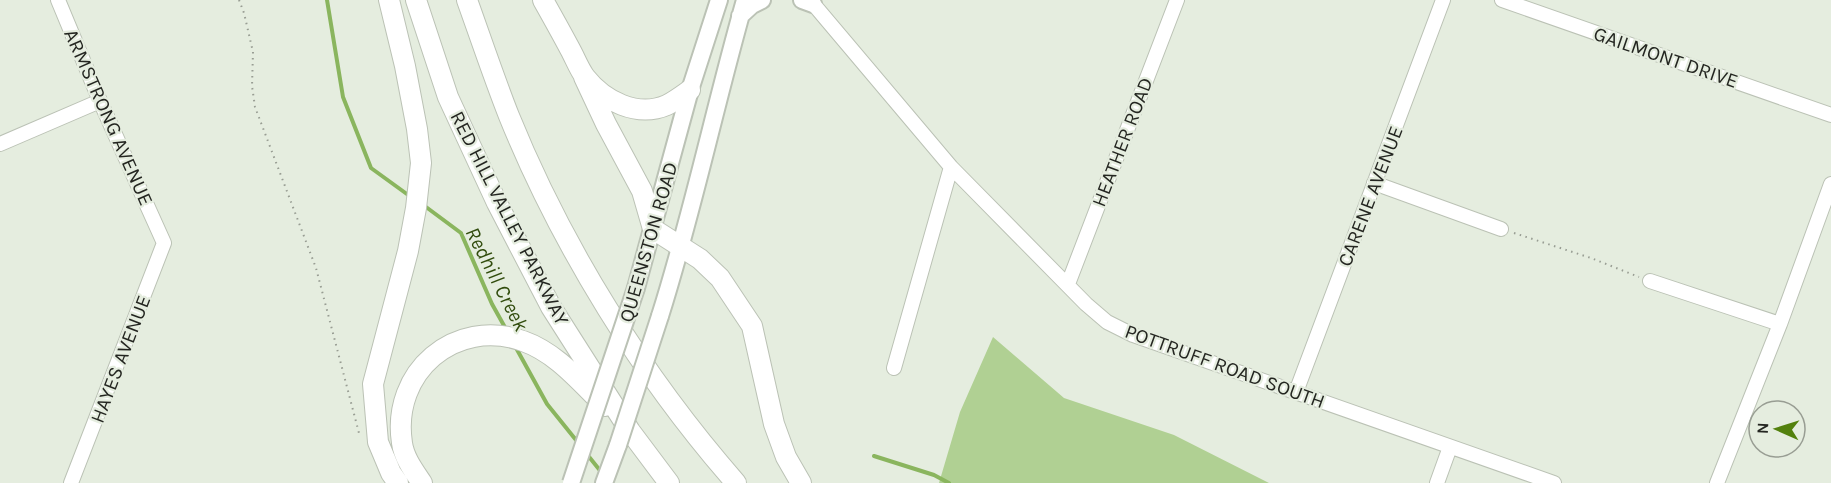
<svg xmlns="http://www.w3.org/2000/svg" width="1831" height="483" font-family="Karla,sans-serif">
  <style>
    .green { fill: #b0d093 }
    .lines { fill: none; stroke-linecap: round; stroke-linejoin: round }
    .stream { stroke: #8ab55e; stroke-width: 4 }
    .minor-casing { stroke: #bbc2b5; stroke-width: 16 }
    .major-casing { stroke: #bbc2b5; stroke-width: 20 }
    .highway-casing { stroke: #bbc2b5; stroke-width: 22 }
    .path { stroke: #989d93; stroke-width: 2; stroke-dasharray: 1.5 4.5; stroke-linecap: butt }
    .minor { stroke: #fff; stroke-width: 14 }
    .major { stroke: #fff; stroke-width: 16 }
    .highway { stroke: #fff; stroke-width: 20 }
    .major-bridge-casing { stroke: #bbc2b5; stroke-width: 20; stroke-linecap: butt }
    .major-bridge { stroke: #fff; stroke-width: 16 }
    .labels { text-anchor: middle; stroke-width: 4.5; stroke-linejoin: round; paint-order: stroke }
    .street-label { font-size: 20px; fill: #242621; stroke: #e5eddf }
    .water-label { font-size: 21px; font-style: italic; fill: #314c0d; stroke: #e5eddf }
  </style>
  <rect width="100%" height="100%" fill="#e5eddf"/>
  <!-- green -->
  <path class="green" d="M993,337l71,61 110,37 95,48h-330l21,-71z"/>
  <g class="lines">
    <!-- stream -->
    <path class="stream" d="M327,0l16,97 28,71 40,29
      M422,204l39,29 31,71 15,27
      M515,346l32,58 33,41
      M586,453l16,20
      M874,456l60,19 15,8"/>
    <!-- minor casing -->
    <g class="minor-casing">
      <path id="minor" d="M58,0l42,101 64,142 -93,240
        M810,0l141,167 135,137 21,18 26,13 421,148
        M1502,0l329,115
        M0,144l100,-43
        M1374,183l127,46
        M1650,281l130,43
        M1068,284l109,-284
        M894,368l57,-201
        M1296,392l147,-392
        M1437,483l13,-36
        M1717,483l63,-159 51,-140"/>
    </g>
    <!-- major casing -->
    <g class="major-casing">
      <path id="major" d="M802,0l11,4
        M740,16l12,-11 10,-5
        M636,288l54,-198 29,-90
        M660,316c33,-104 55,-211 85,-316
        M604,483l14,-38"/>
    </g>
    <!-- highway casing -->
    <g class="highway-casing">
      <path id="highway" d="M389,0l16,66 12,63 4,34 -5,45 -8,43 -35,133 5,58 13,31 7,10
        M416,0l32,97 49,106 54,104 79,124 39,52
        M467,0c14,39 27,78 42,116 53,131 134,261 227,367
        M543,0c9,16 18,32 27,49 5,9 9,20 15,28 19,24 52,41 82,28 8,-4 16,-10 23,-15
        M584,77l22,47 36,67 11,38 47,30 20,19 32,48 22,98 12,33 15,26
        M422,483c-8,-12 -18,-25 -20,-40 -11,-71 53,-126 121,-102 34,12 57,41 82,65"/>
    </g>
    <!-- path -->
    <path class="path" d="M239,0l5,13 9,39 -1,34 3,21 61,161 44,169
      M1514,233l77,25 48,19"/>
    <!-- minor -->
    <use href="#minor" class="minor"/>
    <!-- major -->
    <use href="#major" class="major"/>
    <!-- highway -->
    <use href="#highway" class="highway"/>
    <!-- major-bridge casing -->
    <g class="major-bridge-casing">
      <path id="major-bridge" d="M618,445l42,-129
        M571,483l65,-195"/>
    </g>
    <!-- major-bridge -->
    <use href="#major-bridge" class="major-bridge"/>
  </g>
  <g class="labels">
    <!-- street labels -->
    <g class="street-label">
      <text transform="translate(1666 57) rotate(19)" y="7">GAILMONT DRIVE</text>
      <text transform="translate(109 117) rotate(66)" y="7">ARMSTRONG AVENUE</text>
      <text transform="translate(1122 142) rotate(-69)" y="7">HEATHER ROAD</text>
      <text transform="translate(1370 196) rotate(-69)" y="7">CARENE AVENUE</text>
      <text transform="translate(510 218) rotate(63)" y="7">RED HILL VALLEY PARKWAY</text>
      <text transform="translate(648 242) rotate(-74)" y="7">QUEENSTON ROAD</text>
      <text transform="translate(120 359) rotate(-69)" y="7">HAYES AVENUE</text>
      <text transform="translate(1225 366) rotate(20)" y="7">POTTRUFF ROAD SOUTH</text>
    </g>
    <!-- water labels -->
    <g class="water-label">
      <text transform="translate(497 279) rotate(63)" y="7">Redhill Creek</text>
    </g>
  </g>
  <!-- north arrow -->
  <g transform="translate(1777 429) rotate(273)"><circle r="28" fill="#e5eddf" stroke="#989d93" stroke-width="1.5"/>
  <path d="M0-4.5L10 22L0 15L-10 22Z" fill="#53810d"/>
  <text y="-9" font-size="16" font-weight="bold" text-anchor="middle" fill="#242621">N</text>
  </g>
</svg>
